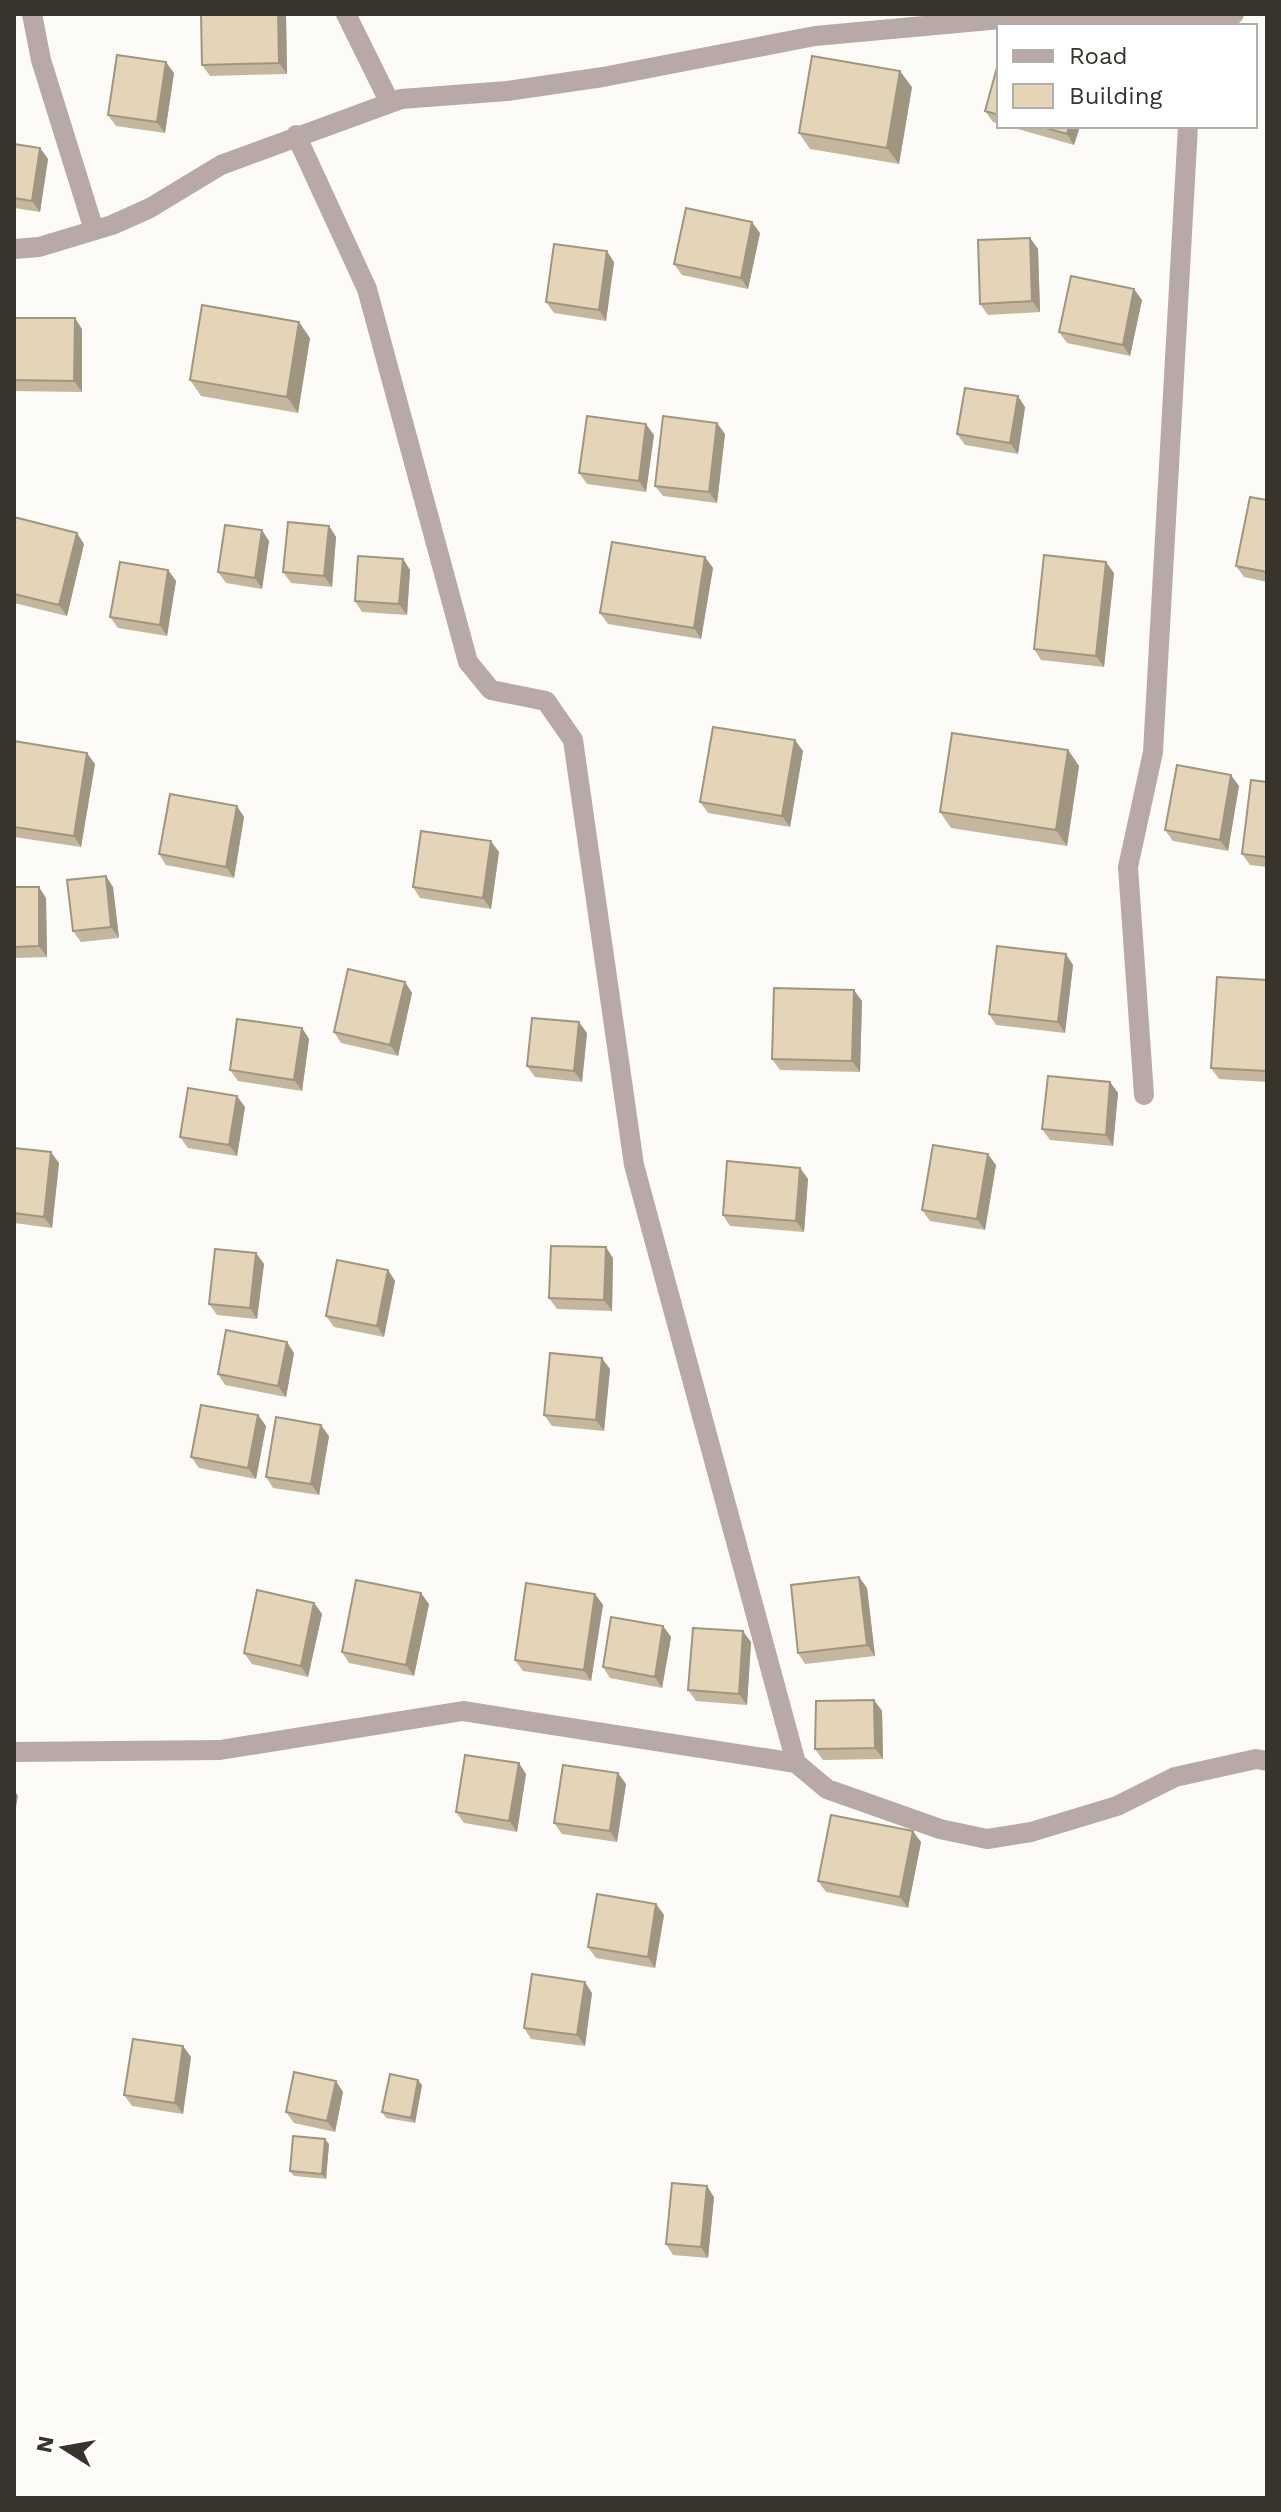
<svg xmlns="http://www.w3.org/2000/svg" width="1281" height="2512" font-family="'Work Sans',sans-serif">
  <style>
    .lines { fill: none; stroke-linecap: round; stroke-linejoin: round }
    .street { stroke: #b8a9a6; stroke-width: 20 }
    .wall { fill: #c4b79e }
    .shaded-wall { fill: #a09581 }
    .building { fill: #e4d5b8; stroke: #a09581; stroke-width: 2 }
  </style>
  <rect width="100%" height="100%" fill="#fdfbf7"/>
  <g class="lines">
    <!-- street -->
    <path class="street" d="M32,14l9,46 53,170
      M346,14l44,89
      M296,135l71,154 101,373 23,28 55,11 27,39 61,425 162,598
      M14,249l25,-2 73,-22 38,-17 71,-43 180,-66 106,-8 96,-14 212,-41 186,-17h180l53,-5
      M1144,1095l-16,-228 25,-115 35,-626
      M14,1752l206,-2 243,-39 333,52 31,26 113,40 47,10 44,-7 86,-26 58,-29 81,-18 11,2"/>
  </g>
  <!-- wall -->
  <path class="wall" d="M201,14h85l1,60 -77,2 -8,-11z
    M999,60v64l-6,-2 -8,-11z
    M174,73l-9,60 -49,-7 -8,-11z
    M912,87l-13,77 -89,-15 -11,-16z
    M1007,126h73l-6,19z
    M14,144l26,4 8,11 -8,53 -26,-4z
    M760,233l-12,56 -66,-14 -8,-11z
    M1030,238l8,11 2,63 -52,3 -8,-11z
    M614,262l-8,59 -52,-8 -8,-11z
    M1142,300l-12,56 -63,-13 -8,-11z
    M14,318l68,11v63l-68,-1z
    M310,338l-12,75 -97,-17 -11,-16z
    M1025,407l-7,47 -53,-9 -8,-11z
    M725,434l-8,69 -54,-7 -8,-10z
    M654,435l-8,57 -59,-8 -8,-11z
    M1267,500v82l-23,-5 -8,-11z
    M14,517l70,27 -17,72 -53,-13z
    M329,526l7,11 -4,50 -41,-4 -8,-11z
    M269,541l-7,48 -36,-6 -8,-11z
    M705,557l8,11 -12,71 -93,-15 -8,-11z
    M403,559l7,11 -3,45 -45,-3 -7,-11z
    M168,570l8,11 -9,55 -49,-8 -8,-11z
    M1114,573l-10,94 -63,-7 -7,-11z
    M14,741l81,23 -14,83 -67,-10z
    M1068,750l11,16 -12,80 -116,-18 -11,-16z
    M803,751l-13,76 -82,-14 -8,-11z
    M1267,782v85l-17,-2 -8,-11z
    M1239,786l-11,65 -55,-10 -8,-11z
    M244,817l-10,61 -68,-13 -7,-11z
    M499,852l-8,57 -71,-11 -7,-11z
    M14,887l32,11 1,59 -33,1z
    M113,887l6,51 -38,4 -8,-11z
    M1073,965l-8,68 -69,-8 -7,-11z
    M1267,980v102l-48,-3 -8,-11z
    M405,982l7,11 -14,63 -57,-13 -7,-11z
    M862,1001l-2,71 -80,-2 -8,-11z
    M302,1028l7,11 -7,52 -64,-10 -8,-11z
    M587,1033l-5,49 -47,-5 -8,-11z
    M1110,1082l8,11 -5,53 -63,-6 -8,-11z
    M245,1107l-8,49 -49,-8 -8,-11z
    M14,1148l45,15 -7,65 -38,-5z
    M996,1165l-11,65 -55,-9 -8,-11z
    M800,1168l8,11 -4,53 -74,-6 -7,-11z
    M256,1253l8,11 -7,55 -40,-4 -8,-11z
    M613,1258l-1,53 -55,-2 -8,-11z
    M388,1270l7,11 -11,56 -50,-10 -8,-11z
    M294,1353l-8,44 -61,-12 -7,-11z
    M610,1369l-6,62 -52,-5 -8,-11z
    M258,1415l8,11 -10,53 -57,-11 -8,-11z
    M329,1436l-10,59 -46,-7 -7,-11z
    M859,1577l8,11 8,68 -70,8 -7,-11z
    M595,1594l8,11 -12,76 -68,-10 -8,-11z
    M314,1603l8,11 -14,63 -56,-13 -8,-11z
    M429,1604l-15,72 -65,-13 -7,-11z
    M663,1626l8,11 -9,51 -52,-10 -7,-11z
    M751,1642l-4,63 -51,-4 -8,-11z
    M874,1700l8,11 1,48 -60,1 -8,-11z
    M526,1774l-9,58 -53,-9 -8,-11z
    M626,1784l-9,58 -55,-8 -8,-11z
    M921,1842l-13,66 -82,-16 -8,-11z
    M656,1904l8,11 -9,53 -59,-10 -8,-11z
    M592,1993l-7,53 -54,-7 -7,-11z
    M191,2057l-8,57 -51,-8 -8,-11z
    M422,2085l-7,38 -29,-5 -4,-6z
    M343,2092l-8,40 -41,-9 -8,-11z
    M329,2144l-3,35 -32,-3 -4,-5z
    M714,2197l-6,61 -35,-3 -7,-11z"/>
  <!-- shaded-wall -->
  <path class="shaded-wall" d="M278,14h8l1,60 -8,-11z
    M166,62l8,11 -9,60 -8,-11z
    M900,71l12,16 -13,77 -12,-16z
    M1069,126h11l-6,19 -7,-11z
    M40,148l8,11 -8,53 -8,-11z
    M752,222l8,11 -12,56 -7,-11z
    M1030,238l8,11 2,63 -8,-11z
    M607,251l7,11 -8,59 -7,-11z
    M1134,289l8,11 -12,56 -7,-11z
    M75,318l7,11v63l-8,-11z
    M299,322l11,16 -12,75 -11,-16z
    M1018,396l7,11 -7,47 -8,-11z
    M717,423l8,11 -8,69 -8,-11z
    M646,424l8,11 -8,57 -7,-11z
    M329,526l7,11 -4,50 -8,-11z
    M262,530l7,11 -7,48 -7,-11z
    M77,533l7,11 -17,72 -8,-11z
    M705,557l8,11 -12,71 -7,-11z
    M403,559l7,11 -3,45 -8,-11z
    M1106,562l8,11 -10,94 -8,-11z
    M168,570l8,11 -9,55 -7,-11z
    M795,740l8,11 -13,76 -8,-11z
    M1068,750l11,16 -12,80 -11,-16z
    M87,753l8,11 -14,83 -7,-11z
    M1231,775l8,11 -11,65 -8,-11z
    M237,806l7,11 -10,61 -8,-11z
    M491,841l8,11 -8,57 -8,-11z
    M106,876l7,11 6,51 -8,-11z
    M39,887l7,11 1,59 -8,-11z
    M1066,954l7,11 -8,68 -7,-11z
    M405,982l7,11 -14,63 -8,-11z
    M854,990l8,11 -2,71 -8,-11z
    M579,1022l8,11 -5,49 -8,-11z
    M302,1028l7,11 -7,52 -8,-11z
    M1110,1082l8,11 -5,53 -7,-11z
    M237,1096l8,11 -8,49 -8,-11z
    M51,1152l8,11 -7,65 -8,-11z
    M988,1154l8,11 -11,65 -8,-11z
    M800,1168l8,11 -4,53 -8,-11z
    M606,1247l7,11 -1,53 -8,-11z
    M256,1253l8,11 -7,55 -7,-11z
    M388,1270l7,11 -11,56 -7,-11z
    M287,1342l7,11 -8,44 -8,-11z
    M602,1358l8,11 -6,62 -8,-11z
    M258,1415l8,11 -10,53 -8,-11z
    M321,1425l8,11 -10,59 -8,-11z
    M859,1577l8,11 8,68 -8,-11z
    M421,1593l8,11 -15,72 -8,-11z
    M595,1594l8,11 -12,76 -7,-11z
    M314,1603l8,11 -14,63 -7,-11z
    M663,1626l8,11 -9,51 -7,-11z
    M743,1631l8,11 -4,63 -8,-11z
    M874,1700l8,11 1,48 -8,-11z
    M519,1763l7,11 -9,58 -8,-11z
    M618,1773l8,11 -9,58 -7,-11z
    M14,1790l4,6 -4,22z
    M913,1831l8,11 -13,66 -8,-11z
    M656,1904l8,11 -9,53 -7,-11z
    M585,1982l7,11 -7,53 -8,-11z
    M183,2046l8,11 -8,57 -8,-11z
    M418,2080l4,5 -7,38 -4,-5z
    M336,2081l7,11 -8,40 -8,-11z
    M325,2139l4,5 -3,35 -4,-5z
    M707,2186l7,11 -6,61 -7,-11z"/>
  <!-- building -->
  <path class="building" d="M201,14h77l1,49 -77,2z
    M117,55l49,7 -9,60 -49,-7z
    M812,56l88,15 -13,77 -88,-15z
    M999,60v55l-14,-4z
    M1039,126h30l-2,8z
    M14,144l26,4 -8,53 -18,-3z
    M686,208l66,14 -11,56 -67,-14z
    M1030,238l2,63 -52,3 -2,-64z
    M554,244l53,7 -8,59 -53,-8z
    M1071,276l63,13 -11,56 -64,-13z
    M202,305l97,17 -12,75 -97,-17z
    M14,318h61l-1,63 -60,-1z
    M965,388l53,8 -8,47 -53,-9z
    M587,416l59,8 -7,57 -60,-8z
    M663,416l54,7 -8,69 -54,-6z
    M1250,497l17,3v72l-31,-6z
    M14,517l63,16 -18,72 -45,-11z
    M288,522l41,4 -5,50 -41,-4z
    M225,525l37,5 -7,48 -37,-6z
    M612,542l93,15 -11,71 -94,-15z
    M1044,555l62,7 -10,94 -62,-7z
    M358,556l45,3 -4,45 -44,-3z
    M120,562l48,8 -8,55 -50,-8z
    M713,727l82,13 -13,76 -82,-14z
    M952,733l116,17 -12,80 -116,-18z
    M14,741l73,12 -13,83 -60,-9z
    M1177,765l54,10 -11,65 -55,-10z
    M1251,780l16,2v75l-25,-3z
    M170,794l67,12 -11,61 -67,-13z
    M421,831l70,10 -8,57 -70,-11z
    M106,876l5,51 -38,4 -6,-51z
    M14,887h25v59l-25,1z
    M997,946l69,8 -8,68 -69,-8z
    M348,969l57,13 -15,63 -56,-13z
    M1217,977l50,3v91l-56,-3z
    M774,988l80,2 -2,71 -80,-2z
    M532,1018l47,4 -5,49 -47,-5z
    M237,1019l65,9 -8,52 -64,-10z
    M1048,1076l62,6 -4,53 -64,-6z
    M188,1088l49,8 -8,49 -49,-8z
    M933,1145l55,9 -11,65 -55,-9z
    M14,1148l37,4 -7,65 -30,-4z
    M727,1161l73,7 -4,53 -73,-6z
    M551,1246l55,1 -2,53 -55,-2z
    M215,1249l41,4 -6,55 -41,-4z
    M337,1260l51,10 -11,56 -51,-10z
    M226,1330l61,12 -9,44 -60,-12z
    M550,1353l52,5 -6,62 -52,-5z
    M201,1405l57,10 -10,53 -57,-11z
    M276,1417l45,8 -10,59 -45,-7z
    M859,1577l8,68 -69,8 -7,-68z
    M356,1580l65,13 -15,72 -64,-13z
    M526,1583l69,11 -11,76 -69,-10z
    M257,1590l57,13 -13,63 -57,-13z
    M611,1617l52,9 -8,51 -52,-10z
    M693,1628l50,3 -4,63 -51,-4z
    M874,1700l1,48 -60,1 1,-48z
    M465,1755l54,8 -10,58 -53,-9z
    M563,1765l55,8 -8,58 -56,-8z
    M831,1815l82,16 -13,66 -82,-16z
    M597,1894l59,10 -8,53 -60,-10z
    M532,1974l53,8 -8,53 -53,-7z
    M133,2039l50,7 -8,57 -51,-8z
    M294,2072l42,9 -9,40 -41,-9z
    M390,2074l28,6 -7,38 -29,-6z
    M293,2136l32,3 -3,35 -32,-3z
    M672,2183l35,3 -6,61 -35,-3z"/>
  <!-- border -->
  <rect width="1281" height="2512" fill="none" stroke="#38342c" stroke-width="32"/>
  <!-- legend -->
  <rect x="997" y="24" width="260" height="104" fill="#ffffff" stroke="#afaeab" stroke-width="2"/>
  <rect x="1013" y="50" width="40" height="12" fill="#b8a9a6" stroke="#afaeab" stroke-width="2"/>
  <text x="1069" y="64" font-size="24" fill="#38342c">Road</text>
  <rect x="1013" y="84" width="40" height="24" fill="#e4d5b8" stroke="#afaeab" stroke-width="2"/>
  <text x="1069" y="104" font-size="24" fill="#38342c">Building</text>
  <!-- north arrow -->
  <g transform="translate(64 2448) rotate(281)" stroke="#ffffff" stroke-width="6" paint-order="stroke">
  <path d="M0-6L14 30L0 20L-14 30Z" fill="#38342c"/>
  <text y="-12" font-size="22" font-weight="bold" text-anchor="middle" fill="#38342c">N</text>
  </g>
</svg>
